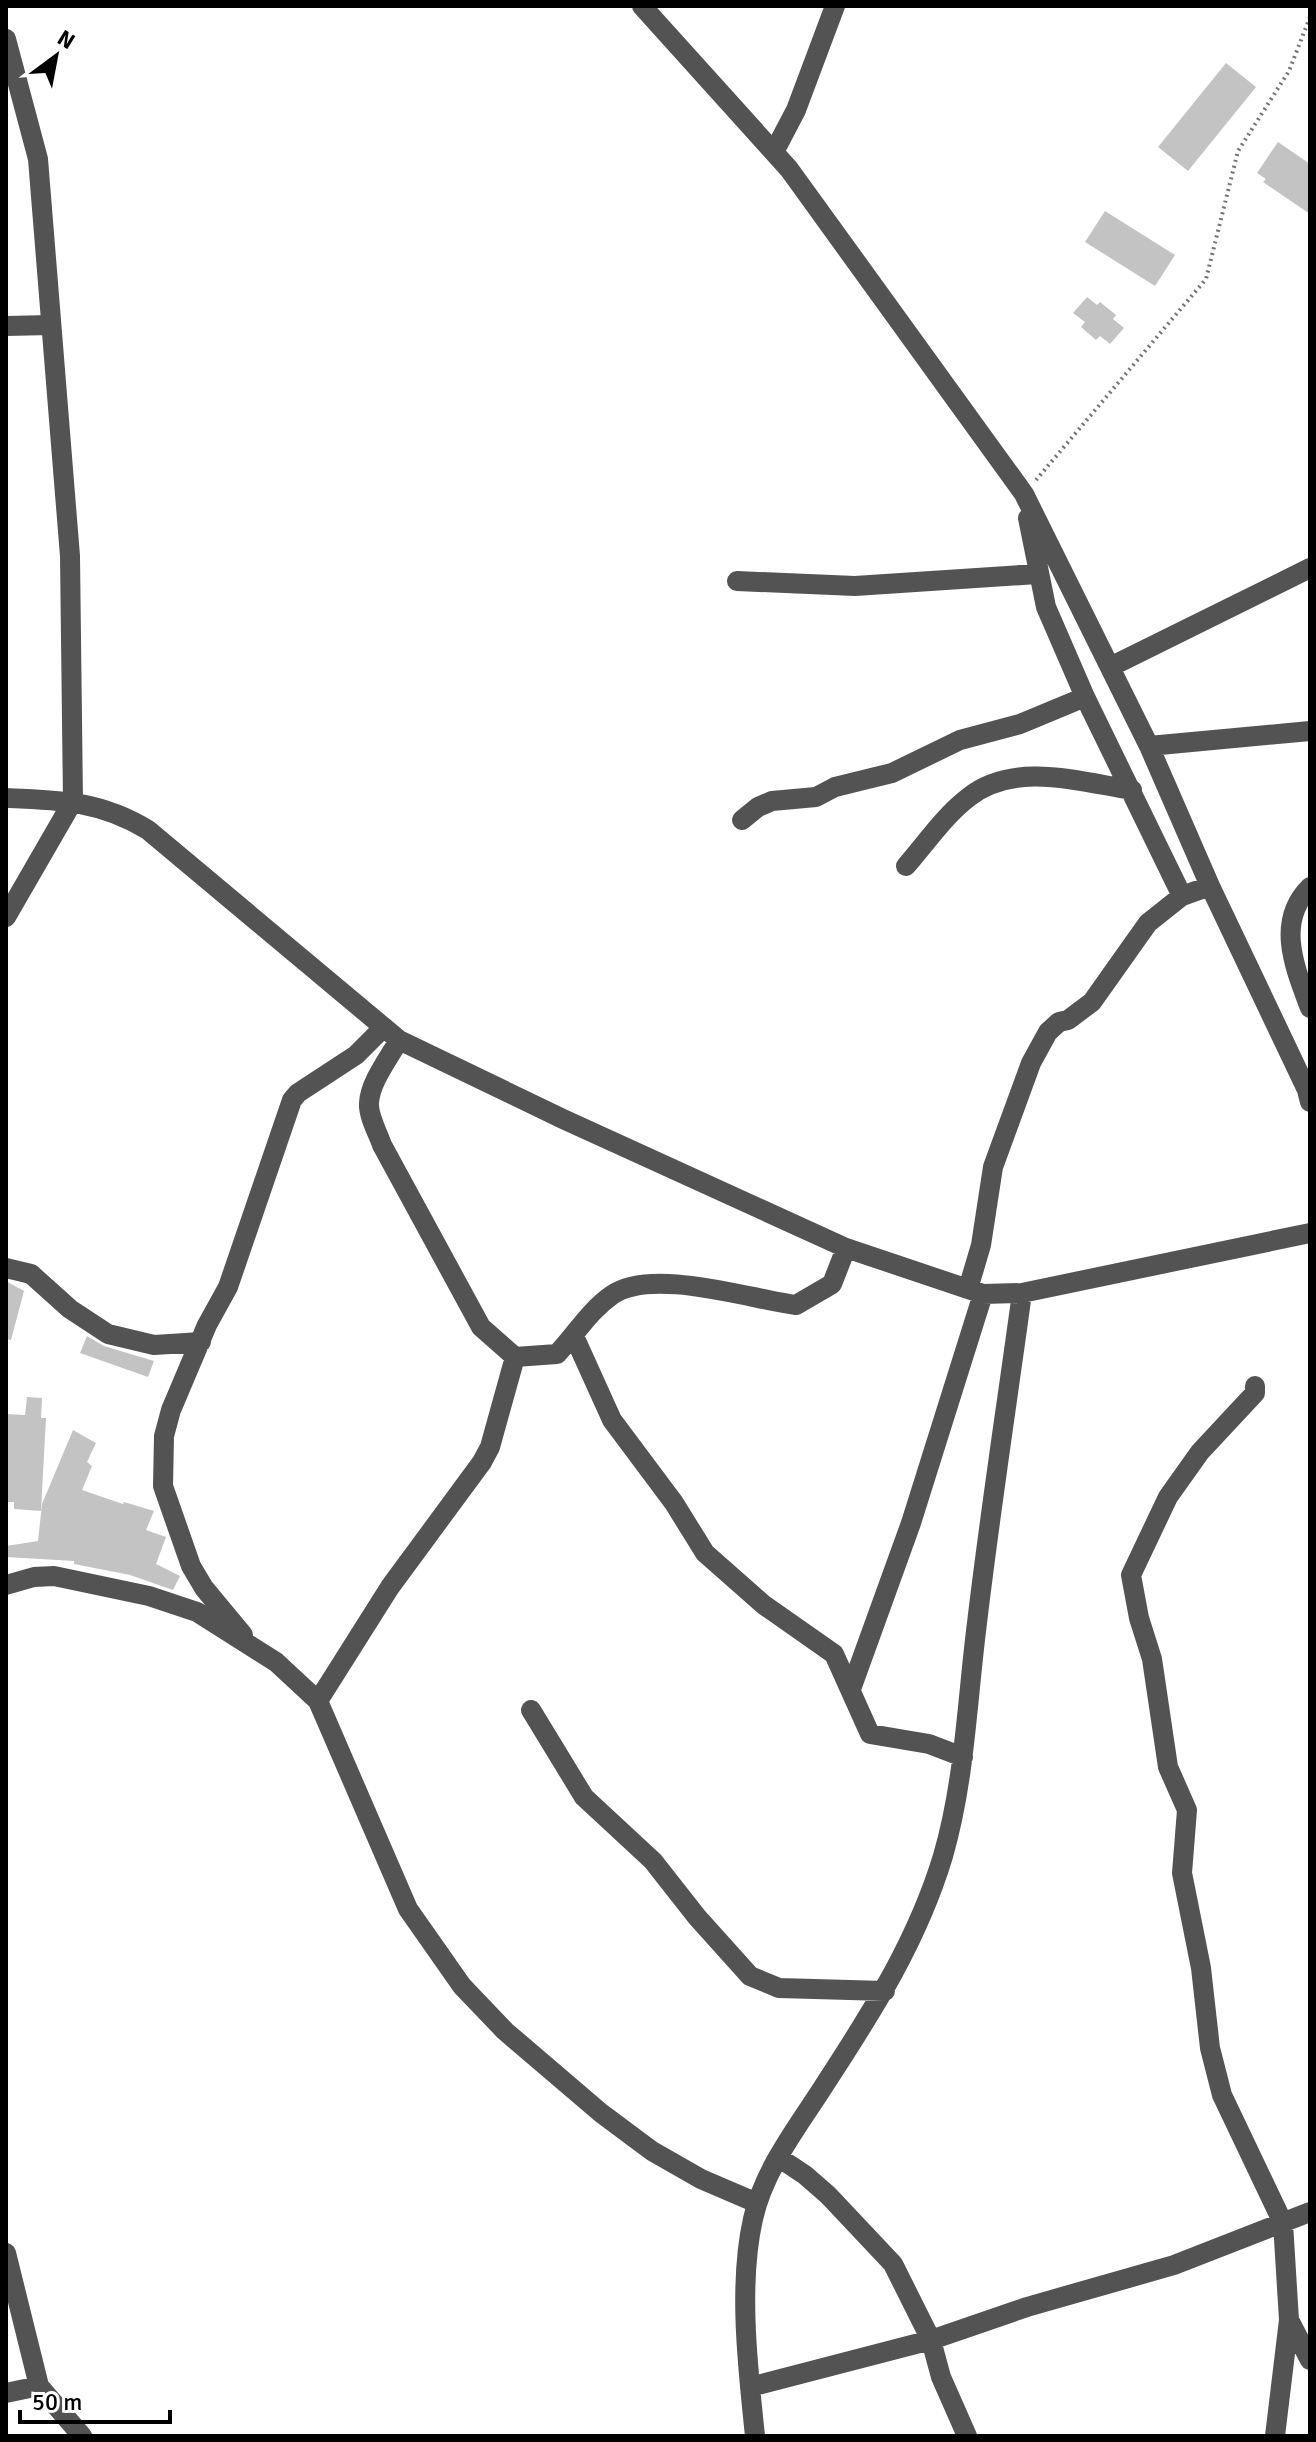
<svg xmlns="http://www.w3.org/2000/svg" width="1316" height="2442" font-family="Signika,sans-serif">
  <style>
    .building { fill: #c3c3c3 }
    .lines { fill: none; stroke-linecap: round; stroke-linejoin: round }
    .path { stroke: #757575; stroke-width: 4; stroke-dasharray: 2 4; stroke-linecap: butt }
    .minor { stroke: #535353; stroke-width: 20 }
  </style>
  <rect width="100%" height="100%" fill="#fff"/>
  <!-- building -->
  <path class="building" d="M1226,63l30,24 -68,84 -30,-24z
    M1278,142l32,22v50l-47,-32 3,-3 -9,-6z
    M1105,211l70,44 -20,31 -70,-44z
    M1087,297l10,8 3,-3 16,13 -3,4 11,9 -14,16 -10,-8 -4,4 -15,-13 4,-5 -12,-9z
    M6,1281l18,10 -13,49 -5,-1z
    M87,1336l17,10 50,15 -6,16 -68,-24z
    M27,1397l15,1 -1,20h5l-5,93 -27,-2v-7h-8v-88l19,1z
    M73,1430l23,13 -9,19 5,4 -10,24 41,14 1,-2 30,9 -8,19 20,7 -10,27 24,12 -7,14 -43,-15 -56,-11v-3l-68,-4v-11l32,-5 4,-37z"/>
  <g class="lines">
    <!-- path -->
    <path class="path" d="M1036,480l170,-201 32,-128 51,-80 21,-54"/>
    <!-- minor -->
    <path class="minor" d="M642,6l147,163 235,325 125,252 61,140 97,204 3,12
      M6,39l32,120 32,397 3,245 -67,116
      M774,152l22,-42 39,-104
      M6,326l44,-1
      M1028,518l18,89 39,90 97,199
      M737,581l118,5 182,-12
      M1110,667l200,-99
      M1149,746l161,-15
      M6,798c53,2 95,3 142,32l251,210 164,79 283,129 122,41 15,5 39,-1 288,-60
      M742,820l16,-13 14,-6 44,-4 19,-10 57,-14 68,-33 60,-16 65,-27
      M906,866c20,-23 39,-51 63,-69 46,-36 111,-15 163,-7
      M1310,887c-35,35 -15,81 0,121
      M6,1268l25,6 39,35 38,25 46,11 47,-3
      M968,1289l13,-44 12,-78 38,-104 17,-31 11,-10 9,-2 24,-18 56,-79 34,-27 28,-10
      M574,1336l38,84 62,83 31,50 59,52 70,49 36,80 59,10 34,13
      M515,1357l42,-3c19,-20 32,-43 55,-59 40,-28 138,4 184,10l36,-21 14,-36
      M1255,1386v7l-55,59 -32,45 -37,78 8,43 13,41 16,108 19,43 -5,63 19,95 9,80 12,47 61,128 6,97 21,40
      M6,1585l28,-8 20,-1 95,20 48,16 79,50 42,39 90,208 54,77 43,45 96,82 51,38 49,28 56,24
      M243,1635l-39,-47 -13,-22 -28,-80 1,-50 7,-26 36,-85 21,-38 64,-187 6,-7 58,-38 28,-28
      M851,1689l60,-166 72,-229
      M318,1701l72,-114 92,-125 8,-15 25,-90 -34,-30 -99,-182c-4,-12 -14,-29 -13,-42 1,-21 20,-45 30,-63
      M531,1710l53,87 69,64 44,56 53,59 29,12 106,3
      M778,2157l27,18 23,20 65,69 38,76 10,37 26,59
      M6,2253l33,133 43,50
      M750,2387l181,-47 96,-33 147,-42 136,-53
      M6,2393l33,-7
      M755,2436c-7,-67 -17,-151 -2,-217 11,-51 47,-95 74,-138 47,-72 91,-142 116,-225 22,-76 24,-155 34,-233 13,-110 30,-220 45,-330
      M1275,2436l14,-116"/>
  </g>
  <!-- border -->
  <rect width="1316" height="2442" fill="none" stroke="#000000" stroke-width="16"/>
  <!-- north arrow -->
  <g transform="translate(56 56) rotate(32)" stroke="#ffffff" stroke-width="6" paint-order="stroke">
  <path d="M0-6L14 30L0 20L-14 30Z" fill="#000000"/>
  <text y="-12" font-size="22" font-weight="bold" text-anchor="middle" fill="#000000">N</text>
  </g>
  <!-- scale -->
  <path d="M20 2410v12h150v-12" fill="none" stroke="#000000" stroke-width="4"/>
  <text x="32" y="2410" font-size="24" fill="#000000" stroke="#ffffff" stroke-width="6" paint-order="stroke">50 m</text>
</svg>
